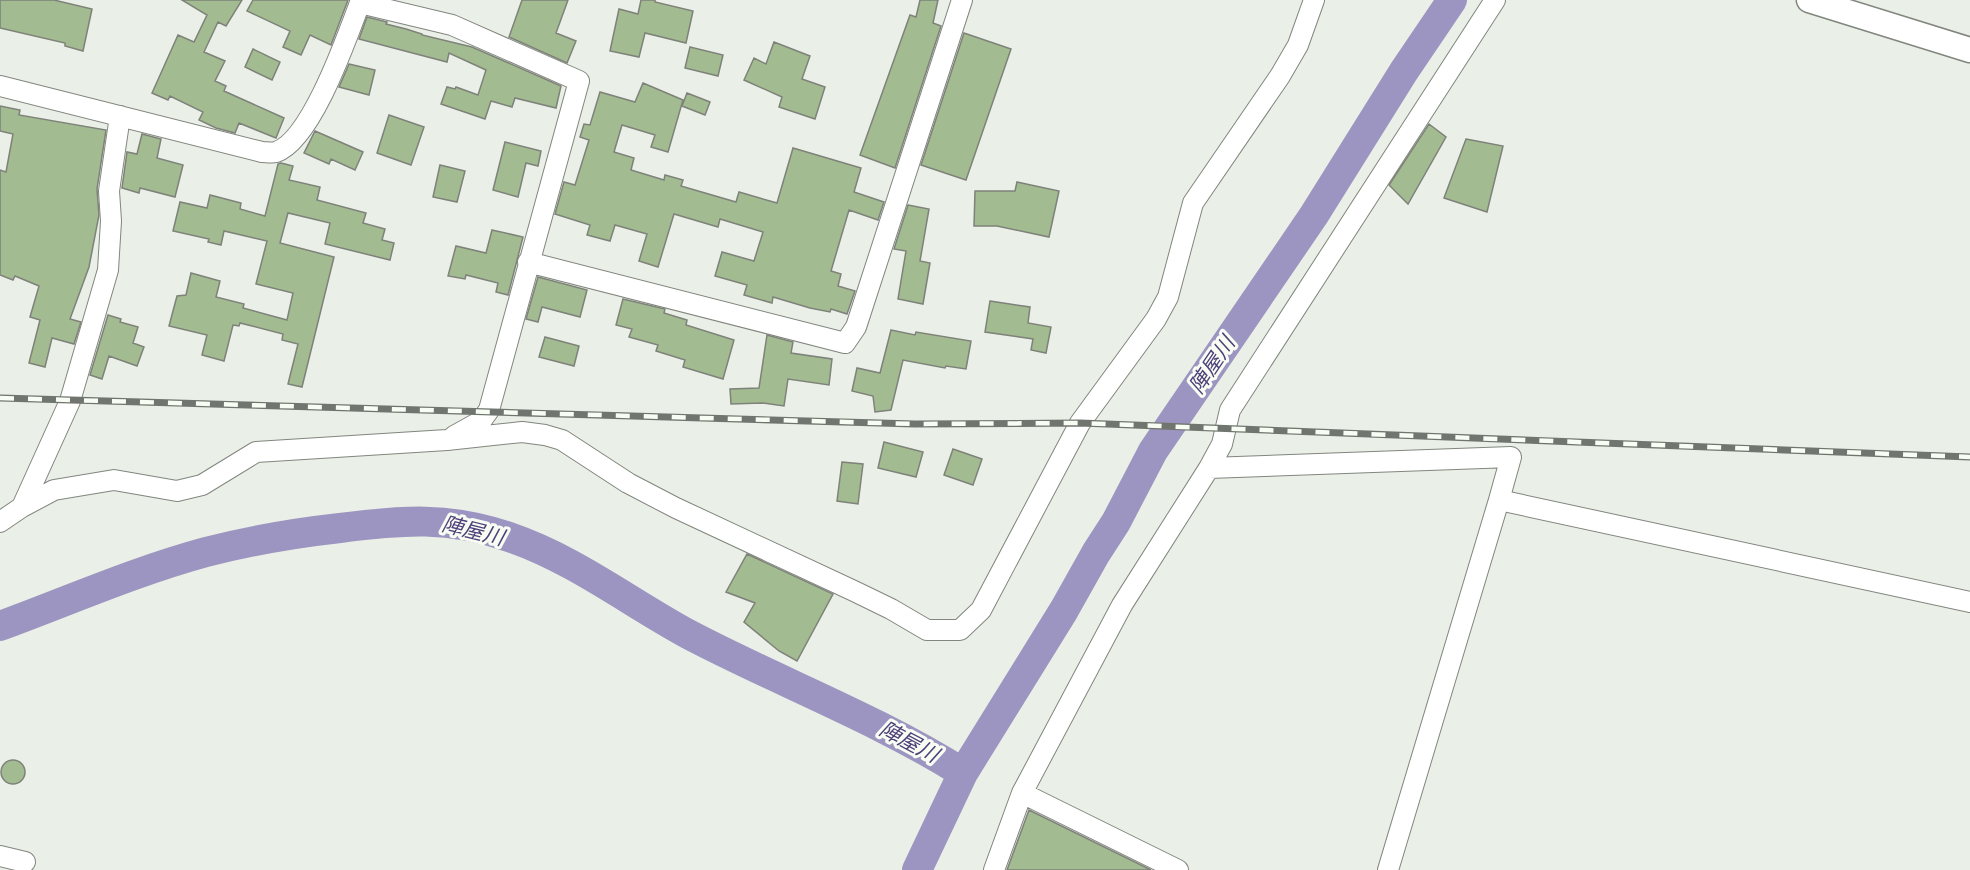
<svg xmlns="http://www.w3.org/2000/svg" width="1970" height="870" font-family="Lora,'Noto Sans JP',serif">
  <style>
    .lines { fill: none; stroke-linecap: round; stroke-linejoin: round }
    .river { stroke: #9d95c1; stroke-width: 30 }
    .building { fill: #a2bb90; stroke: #7e827a; stroke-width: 1.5 }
    .minor-casing { stroke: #81867e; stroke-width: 22 }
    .tertiary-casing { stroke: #81867e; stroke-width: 27 }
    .minor { stroke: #fff; stroke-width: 20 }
    .tertiary { stroke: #fff; stroke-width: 24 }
    .rail-casing { stroke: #71756f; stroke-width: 7 }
    .rail { stroke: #f8fdf4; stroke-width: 4.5; stroke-dasharray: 14; stroke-linecap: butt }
    .labels { text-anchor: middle; stroke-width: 6; stroke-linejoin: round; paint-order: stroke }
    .water-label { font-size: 21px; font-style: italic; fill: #4f407a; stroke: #f8fdf4 }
  </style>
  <rect width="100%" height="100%" fill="#eaf0e7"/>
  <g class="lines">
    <!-- river -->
    <path class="river" d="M0,626c68,-25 136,-55 206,-74 43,-11 89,-19 134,-24 63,-8 108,-12 169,9 65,22 120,65 179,97 91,48 188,84 275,139
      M917,870l46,-97 101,-163 32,-57 20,-31 37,-71 161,-236 90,-144 48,-71"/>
  </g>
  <!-- building -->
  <path class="building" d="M0,0h54l38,9 -9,42 -18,-5v-3l-65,-15z
    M182,0h60l-16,26 -8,-4 -14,30 21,9 -10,20 11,5 -2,5 60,27 -8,20 -37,-15 -4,10 -19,-5 -17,-8 4,-8 -33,-16 -2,4 -16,-7 26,-58 16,7 13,-27z
    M253,0h95l-17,45 -21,-10 -9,20 -18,-8 7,-16 -43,-20z
    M522,0h46l-12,33 20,8 -9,22 -58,-26z
    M641,0h14v2l38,9 -7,32 -41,-10 -6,24 -29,-6 9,-42 19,5z
    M920,0h18l-5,23 8,3 -46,142 -35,-13 50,-140 6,2z
    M367,17l20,5 -1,2 20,5 16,5v1l50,12 89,39 -5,22 -41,-10 -3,9 -21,-6 -6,18 -44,-15 6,-17 8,2 1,-2 22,8 8,-25 -37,-17 -2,9 -88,-23z
    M964,33l47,16 -45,131 -45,-15z
    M774,42l36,14 -8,23 23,8 -10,32 -36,-12 3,-10 -38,-17 10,-22 12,6z
    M690,47l33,8 -5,21 -33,-8z
    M253,49l27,13 -8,18 -27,-13z
    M349,64l26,6 -6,25 -30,-8z
    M643,83l40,17 -15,52 -17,-5 4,-12 -33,-10 -8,27 20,6 -3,12 33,10 1,-5 18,5 -2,6 55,16 3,-10 38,11 16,-55 68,20 -7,24 30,10 -6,18 -29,-10 -18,61 10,3 -3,12 17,5 -8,23 -16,-5 -1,3 -20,-4 -37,-11 -1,6 -28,-8 3,-10 -32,-9 7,-24 32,9 9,-29 -43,-13 -2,8 -44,-13 -16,53 -19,-6 8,-27 -32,-9 -5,16 -23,-6 3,-10 -35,-11 9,-32 11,3 14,-45 -9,-3 4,-13 6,1 10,-33 35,10z
    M687,93l23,9 -5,13 -23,-9z
    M0,106l20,4 -1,5 87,15 -9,59 2,26 -10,52 -19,52 11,3 -7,22 -22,-6 -7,29 -16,-4 11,-43 -10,-3 9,-31 -24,-10 -2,4 -13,-5v-105l6,2 7,-38 -13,-3z
    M389,115l35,12 -13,38 -34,-12z
    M1429,124l17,13 -38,67 -19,-19z
    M315,131l48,21 -8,18 -24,-11 -2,5 -25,-11z
    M142,134l19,5 -4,19 26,7 -8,32 -35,-9 -1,5 -17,-5 5,-36 10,2z
    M1466,139l37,7 -16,66 -43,-14z
    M505,142l36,9 -3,15 -12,-3 -8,34 -25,-7z
    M281,163l12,3 -4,14 31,7 -3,13 49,13 -3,10 22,6 -3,11 12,3 -4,17 -65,-16 5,-21 -42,-10 -8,30 54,14 -32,130 -14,-3 10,-40 -16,-4 1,-6 -43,-11 -1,3 -6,-1 -9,36 -22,-6 5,-20 -38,-9 8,-30 9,-1 5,-22 29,8 -4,16 28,7 -1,4 44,12 6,-27 -37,-9 11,-43 -43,-10 -3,14 -13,-3 1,-3 -36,-8 7,-29 27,6 3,-13 31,8 -1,6 25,7 13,-52z
    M440,165l25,6 -8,31 -24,-5z
    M1017,182l42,9 -10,46 -52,-11h-23l1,-35h40z
    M908,205l21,4 -9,52 10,2 -7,41 -25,-5 8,-48 -12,-2z
    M492,230l31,7 -15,58 -12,-3 2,-9 -32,-8 -1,4 -17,-3 8,-30 30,7z
    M538,277l49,13 -7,27 -38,-10 -4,15 -12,-3z
    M623,299l42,10 -1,4 23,7 -1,5 48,15 -11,39 -40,-12 2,-7 -29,-9 2,-6 -29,-8 3,-8 -16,-4z
    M990,301l40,6 -2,16 23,4 -5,26 -15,-3 2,-11 -48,-7z
    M108,315l13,4 -1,3 18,5 -5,16 11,4 -7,19 -28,-10 -7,23 -12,-4z
    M891,330l24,5 1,-3 55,9 -5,28 -20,-3 -1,2 -42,-8 -12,50 -16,2 -2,-16 -21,-5 5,-23 23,5z
    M767,335l26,7 -2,11 41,6 -3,26 -41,-6 -4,27 -21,-3 -32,1 -1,-15 29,-1z
    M545,337l34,9 -5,20 -35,-9z
    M884,442l39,10 -7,25 -38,-9z
    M953,449l29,10 -9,26 -29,-10z
    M842,462l21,2 -5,40 -21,-3z
    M747,554l86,40 -36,67 -18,-10 -35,-29 11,-19 -29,-11z
    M1 772a12 12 0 1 1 24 0a12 12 0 1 1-24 0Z
    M1029,810l122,60h-144z"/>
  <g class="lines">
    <!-- minor casing -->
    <g class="minor-casing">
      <path id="minor" d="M360,3l92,22 127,56 -90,329 -8,11 -27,15
        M0,86l262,66c4,0 10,1 14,0 36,-12 72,-118 85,-152
        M528,262l317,81 11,-16 106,-327
        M1209,468l13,-24 8,-34 265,-410
        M22,507l48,-106 38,-131 3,-49 -2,-30 11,-75
        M0,522l22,-15 32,-17 60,-10 63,11 25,-6 54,-33 191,-12 75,-8 23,3 17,5 66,43 48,25 178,83 37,18 36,21h33l21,-20 99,-187 76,-104 12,-22 25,-94 87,-127 18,-31 16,-45
        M1022,793l156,77
        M0,856l25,6
        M994,870l28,-77 100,-188 87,-137 302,-11 -12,43
        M1388,870l111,-370 471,102"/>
    </g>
    <!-- tertiary casing -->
    <g class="tertiary-casing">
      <path id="tertiary" d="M1809,0l161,50"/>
    </g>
    <!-- minor -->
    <use href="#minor" class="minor"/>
    <!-- tertiary -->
    <use href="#tertiary" class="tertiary"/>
    <!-- rail casing -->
    <g class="rail-casing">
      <path id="rail" d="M0,398l915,26 165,-1 890,34"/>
    </g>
    <!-- rail -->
    <use href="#rail" class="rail"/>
  </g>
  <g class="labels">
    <!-- water labels -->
    <g class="water-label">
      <text transform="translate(1212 365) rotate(-56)" y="7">陣屋川</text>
      <text transform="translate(473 531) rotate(14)" y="7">陣屋川</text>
      <text transform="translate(909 742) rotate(28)" y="7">陣屋川</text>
    </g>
  </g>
</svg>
